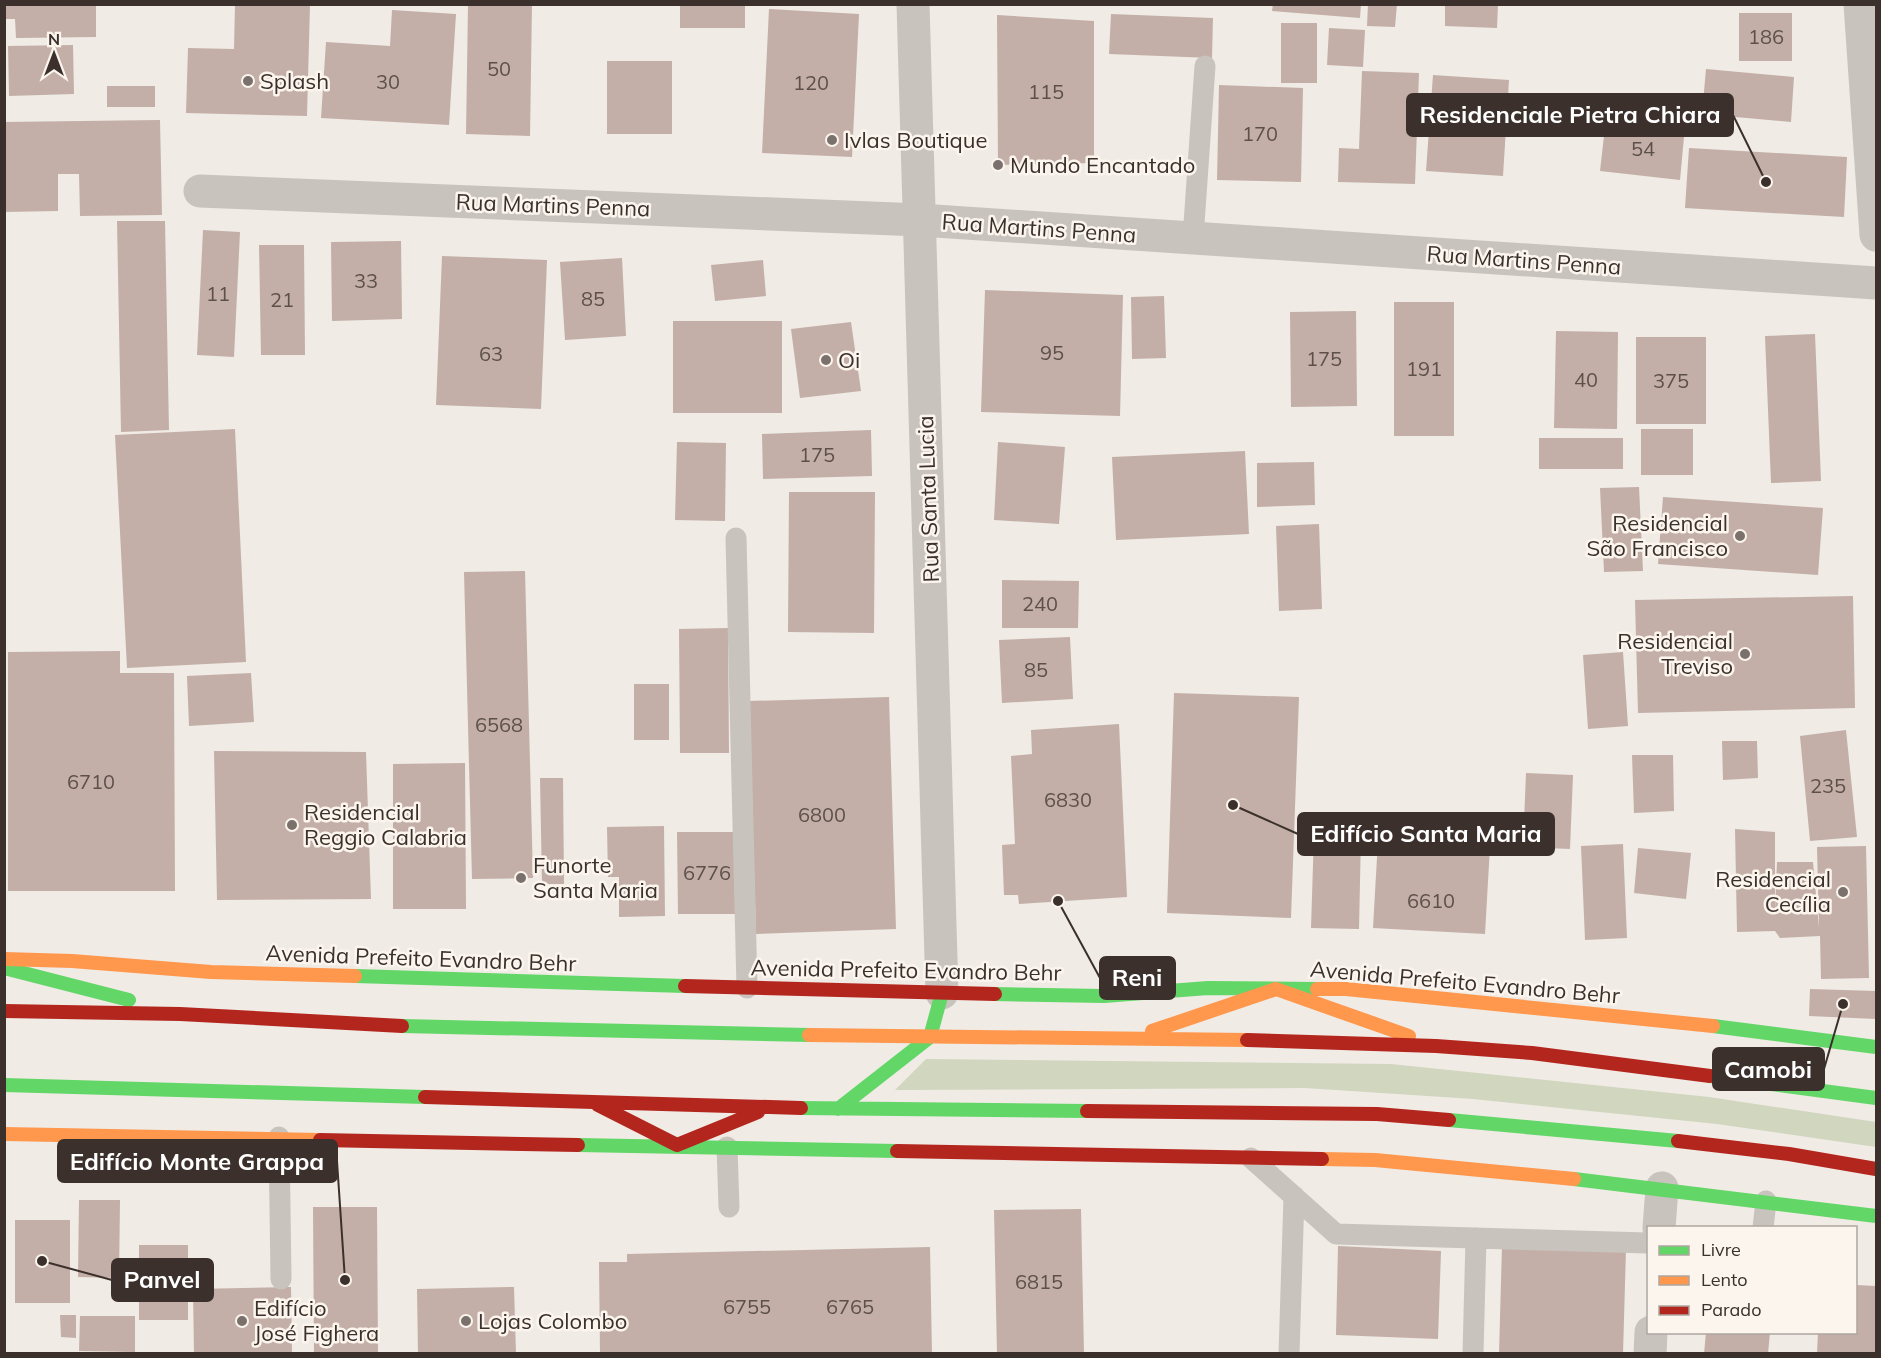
<svg xmlns="http://www.w3.org/2000/svg" width="1881" height="1358" font-family="Mulish,sans-serif">
  <style>
    .green { fill: #d1d6bf }
    .building { fill: #c3afa7 }
    .lines { fill: none; stroke-linecap: round; stroke-linejoin: round }
    .lane { stroke: #c9c3be; stroke-width: 21 }
    .street { stroke: #c9c3be; stroke-width: 33 }
    .fast { stroke: #63d668; stroke-width: 14 }
    .slow { stroke: #ff974d; stroke-width: 14 }
    .jam { stroke: #b3261e; stroke-width: 14 }
    .poi-dot { fill: #7a716c; stroke: #fbf5ee; stroke-width: 2 }
    .labels { text-anchor: middle; stroke-width: 5; stroke-linejoin: round; paint-order: stroke }
    .number-label { font-size: 20px; fill: #5d504a }
    .poi-label { font-size: 22px; fill: #3b302b; stroke: #fbf5ee; text-anchor: start }
    .street-label { font-size: 22px; fill: #3b302b; stroke: #fbf5ee }
    .leader { fill: none; stroke: #3b302b; stroke-width: 2 }
    .callout-dot { fill: #3b302b; stroke: #fbf5ee; stroke-width: 2 }
    .callout { fill: #3b302b; stroke: #3b302b; stroke-width: 2 }
    .callout-label { font-size: 24px; text-anchor: middle; font-weight: bold; fill: #fff }
  </style>
  <rect width="100%" height="100%" fill="#f0ebe5"/>
  <!-- green -->
  <path class="green" d="M926,1059l465,5 318,33 167,25v25l-159,-23 -244,-25 -168,-11 -410,2z"/>
  <!-- building -->
  <path class="building" d="M4,4h92v33l-80,1 -1,-19h-11z
    M235,4h75l-3,112 -121,-3 2,-65 46,1z
    M468,4h64l-2,132 -64,-2z
    M680,4h65v24h-65z
    M1273,4h88l-1,14 -88,-7z
    M1368,4h29l-2,23 -28,-1z
    M1445,4h53l-1,24 -52,-2z
    M769,9l90,5 -7,143 -90,-4z
    M392,10l64,4 -7,111 -128,-7 5,-76 64,4z
    M1739,13h53v48h-53z
    M1111,14l102,4 -1,40 -103,-4z
    M997,15l97,6v142l-96,2z
    M1281,23h36v60h-36z
    M1329,28l36,2 -2,37 -36,-2z
    M73,45l1,49 -65,2 -1,-50z
    M607,61h65v73h-65z
    M1706,69l88,8 -3,45 -89,-8z
    M1362,71l57,2 -4,111 -77,-2 1,-34 20,1z
    M1433,75l76,5 -6,96 -77,-5z
    M1219,85l84,3 -2,94 -84,-2z
    M107,86h48v21h-48z
    M1606,118l79,8 -5,54 -80,-9z
    M160,120l2,95 -82,1 -1,-42h-21v37l-54,1v-90z
    M1689,148l158,9 -3,60 -159,-9z
    M117,221h48l4,209 -48,2z
    M203,230l37,2 -6,125 -37,-2z
    M401,241l1,78 -70,2 -1,-79z
    M259,245h45l1,110h-44z
    M442,256l105,4 -6,149 -105,-4z
    M622,258l4,78 -61,4 -5,-78z
    M763,260l3,36 -51,5 -4,-36z
    M985,290l138,5 -3,121 -139,-4z
    M1164,296l2,62 -34,1 -1,-62z
    M1394,302h60v134h-60z
    M1356,311l1,95 -66,1 -1,-95z
    M673,321h109v92h-109z
    M851,322l10,69 -61,7 -9,-69z
    M1556,331l62,1 -1,97 -63,-1z
    M1815,334l6,147 -50,2 -6,-147z
    M1636,337h70v87h-70z
    M235,429l11,233 -119,6 -12,-233z
    M1641,429h52v46h-52z
    M871,430l1,46 -109,3 -1,-45z
    M1539,438h84v31h-84z
    M677,442l49,1 -1,78 -50,-1z
    M998,442l67,5 -6,77 -65,-4z
    M1245,451l4,83 -133,6 -4,-83z
    M1314,462l1,43 -58,2v-44z
    M1639,487l4,84 -39,1 -4,-84z
    M789,492h86l-1,141 -86,-1z
    M1663,497l160,11 -5,67 -160,-11z
    M1319,524l3,85 -43,2 -3,-85z
    M525,571l8,307 -61,1 -8,-307z
    M1002,580l77,1 -1,47h-76z
    M1853,596l2,112 -217,5 -3,-113z
    M728,628l1,125h-49l-1,-124z
    M1070,637l3,62 -71,4 -3,-63z
    M120,651v22h54l1,218h-167v-239z
    M1623,652l5,74 -40,3 -5,-74z
    M251,673l3,49 -65,4 -2,-50z
    M634,684h35v56h-35z
    M1174,693l125,4 -8,221 -124,-5z
    M889,697l7,232 -140,5 -7,-233z
    M1119,724l8,173 -108,7 -1,-9h-14l-2,-50 13,-1 -4,-88 21,-2 -1,-24z
    M1846,730l11,107 -47,4 -10,-105z
    M1722,741h35l1,37 -35,2z
    M214,751l152,1 5,147 -154,1z
    M1632,755h41l1,56 -40,2z
    M465,763l1,146h-73v-145z
    M1526,773l47,2 -3,74 -47,-2z
    M540,778h23l1,106h-22z
    M1379,822l112,7 -6,105 -112,-6z
    M664,826l1,90 -46,1v-40h-11l-1,-50z
    M1735,829l40,3v78l2,-48h36l6,66 -2,-81 49,-1 3,132 -48,1 -1,-43 -40,2 -5,-7 -38,1z
    M677,832h58v82h-57z
    M1314,833l47,1 -2,95 -48,-1z
    M1623,844l4,94 -42,2 -4,-94z
    M1638,848l53,5 -5,46 -52,-6z
    M1810,989l66,2v28l-67,-3z
    M79,1200h41l-1,78 -41,-1z
    M313,1207h64l1,147h-64z
    M1081,1209l3,145h-87l-3,-144z
    M15,1220h55v83h-55z
    M139,1245h49v75h-49z
    M1502,1245l124,4 -3,105h-124z
    M1338,1246l103,5 -3,88 -102,-4z
    M930,1247l2,107h-332l-1,-92h28v-8z
    M1856,1285l20,1v68h-59l1,-22h38z
    M291,1287l1,67h-98l-1,-65z
    M514,1287l2,67h-98l-1,-65z
    M60,1315h16v23l-15,-1z
    M80,1316h55v36l-56,-1z
    M1706,1332h64l-2,22h-64z"/>
  <g class="lines">
    <!-- lane -->
    <path class="lane" d="M1193,238l12,-172
      M736,538l11,450
      M279,1137l2,142
      M727,1147l2,60
      M1251,1158l85,76 312,9
      M1763,1228l3,-27
      M1289,1354l5,-158
      M1473,1354l3,-116"/>
    <!-- street -->
    <path class="street" d="M913,4l29,989
      M1860,4l16,231
      M200,191l720,29 956,63
      M1659,1228l3,-40
      M1650,1354l1,-22"/>
    <!-- fast -->
    <path class="fast" d="M4,968l125,32
      M355,976l330,10
      M995,994l109,2 104,-8 109,1
      M402,1026l407,9
      M1713,1026l163,21
      M1710,1076l166,22
      M4,1085l421,12
      M801,1108l286,3
      M838,1109l92,-72 12,-44
      M1449,1120l229,21
      M578,1145l319,6
      M1574,1179l302,37"/>
    <!-- slow -->
    <path class="slow" d="M4,959l68,2 139,11 144,4
      M1317,989h29l367,37
      M1152,1031l124,-42 133,47
      M809,1035l438,5
      M4,1134l316,6
      M1322,1159l53,1 199,19"/>
    <!-- jam -->
    <path class="jam" d="M685,986l310,8
      M4,1011l176,3 222,12
      M1247,1040l189,6 96,7 178,23
      M425,1097l376,11
      M598,1105l79,40 81,-33
      M1087,1111l290,3 72,6
      M320,1140l258,5
      M1678,1141l111,13 87,15
      M897,1151l425,8"/>
  </g>
  <!-- markers -->
  <g class="poi-dot">
    <circle cx="248" cy="81" r="6"/>
    <circle cx="832" cy="140" r="6"/>
    <circle cx="998" cy="165" r="6"/>
    <circle cx="826" cy="360" r="6"/>
    <circle cx="1740" cy="536" r="6"/>
    <circle cx="1745" cy="654" r="6"/>
    <circle cx="292" cy="825" r="6"/>
    <circle cx="521" cy="878" r="6"/>
    <circle cx="1843" cy="892" r="6"/>
    <circle cx="242" cy="1321" r="6"/>
    <circle cx="466" cy="1321" r="6"/>
  </g>
  <g class="labels">
    <!-- number labels -->
    <g class="number-label">
      <text x="1766" y="44">186</text>
      <text x="499" y="76">50</text>
      <text x="388" y="89">30</text>
      <text x="811" y="90">120</text>
      <text x="1046" y="99">115</text>
      <text x="1260" y="141">170</text>
      <text x="1643" y="156">54</text>
      <text x="366" y="288">33</text>
      <text x="218" y="301">11</text>
      <text x="593" y="306">85</text>
      <text x="282" y="307">21</text>
      <text x="1052" y="360">95</text>
      <text x="491" y="361">63</text>
      <text x="1324" y="366">175</text>
      <text x="1424" y="376">191</text>
      <text x="1586" y="387">40</text>
      <text x="1671" y="388">375</text>
      <text x="817" y="462">175</text>
      <text x="1040" y="611">240</text>
      <text x="1036" y="677">85</text>
      <text x="499" y="732">6568</text>
      <text x="91" y="789">6710</text>
      <text x="1828" y="793">235</text>
      <text x="1068" y="807">6830</text>
      <text x="822" y="822">6800</text>
      <text x="707" y="880">6776</text>
      <text x="1431" y="908">6610</text>
      <text x="1039" y="1289">6815</text>
      <text x="747" y="1314">6755</text>
      <text x="850" y="1314">6765</text>
    </g>
    <!-- poi labels -->
    <g class="poi-label">
      <text x="260" y="89">Splash</text>
      <text x="844" y="148">Ivlas Boutique</text>
      <text x="1010" y="173">Mundo Encantado</text>
      <text x="838" y="368">Oi</text>
      <text x="1728" y="531" text-anchor="end">Residencial<tspan x="1728" dy="25">São Francisco</tspan></text>
      <text x="1733" y="649" text-anchor="end">Residencial<tspan x="1733" dy="25">Treviso</tspan></text>
      <text x="304" y="820">Residencial<tspan x="304" dy="25">Reggio Calabria</tspan></text>
      <text x="533" y="873">Funorte<tspan x="533" dy="25">Santa Maria</tspan></text>
      <text x="1831" y="887" text-anchor="end">Residencial<tspan x="1831" dy="25">Cecília</tspan></text>
      <text x="254" y="1316">Edifício<tspan x="254" dy="25">José Fighera</tspan></text>
      <text x="478" y="1329">Lojas Colombo</text>
    </g>
    <!-- street labels -->
    <g class="street-label">
      <text transform="translate(553 205) rotate(2)" y="8">Rua Martins Penna</text>
      <text transform="translate(1039 228) rotate(4)" y="8">Rua Martins Penna</text>
      <text transform="translate(1524 260) rotate(4)" y="8">Rua Martins Penna</text>
      <text transform="translate(928 499) rotate(-92)" y="8">Rua Santa Lucia</text>
      <text transform="translate(421 958) rotate(2)" y="8">Avenida Prefeito Evandro Behr</text>
      <text transform="translate(906 970) rotate(1)" y="8">Avenida Prefeito Evandro Behr</text>
      <text transform="translate(1465 982) rotate(5)" y="8">Avenida Prefeito Evandro Behr</text>
    </g>
  </g>
  <!-- callouts -->
  <path class="leader" d="M1766 182L1733 115M1233 805L1298 834M1058 901L1100 978M1843 1004L1824 1069M345 1280L337 1161M42 1261L112 1280"/>
  <g class="callout-dot">
    <circle cx="1766" cy="182" r="6"/>
    <circle cx="1233" cy="805" r="6"/>
    <circle cx="1058" cy="901" r="6"/>
    <circle cx="1843" cy="1004" r="6"/>
    <circle cx="345" cy="1280" r="6"/>
    <circle cx="42" cy="1261" r="6"/>
  </g>
  <g class="callout">
    <rect x="1407" y="94" width="326" height="42" rx="6"/>
    <rect x="1298" y="813" width="256" height="42" rx="6"/>
    <rect x="1100" y="957" width="75" height="42" rx="6"/>
    <rect x="1713" y="1048" width="111" height="42" rx="6"/>
    <rect x="58" y="1140" width="279" height="42" rx="6"/>
    <rect x="112" y="1259" width="101" height="42" rx="6"/>
  </g>
  <g class="callout-label">
    <text x="1570" y="123">Residenciale Pietra Chiara</text>
    <text x="1426" y="842">Edifício Santa Maria</text>
    <text x="1137" y="986">Reni</text>
    <text x="1768" y="1078">Camobi</text>
    <text x="197" y="1170">Edifício Monte Grappa</text>
    <text x="162" y="1288">Panvel</text>
  </g>
  <!-- border -->
  <rect width="1881" height="1358" fill="none" stroke="#3b302b" stroke-width="12"/>
  <!-- legend -->
  <rect x="1647" y="1226" width="210" height="108" fill="#fbf5ee" stroke="#aea6a0" stroke-width="1.5"/>
  <rect x="1659" y="1246" width="30" height="9" fill="#63d668" stroke="#aea6a0" stroke-width="1.5"/>
  <text x="1701" y="1256" font-size="18" fill="#3b302b">Livre</text>
  <rect x="1659" y="1276" width="30" height="9" fill="#ff974d" stroke="#aea6a0" stroke-width="1.5"/>
  <text x="1701" y="1286" font-size="18" fill="#3b302b">Lento</text>
  <rect x="1659" y="1306" width="30" height="9" fill="#b3261e" stroke="#aea6a0" stroke-width="1.5"/>
  <text x="1701" y="1316" font-size="18" fill="#3b302b">Parado</text>
  <!-- north arrow -->
  <g transform="translate(54 54)" stroke="#fbf5ee" stroke-width="4.5" paint-order="stroke">
  <path d="M0-4.5L10 22L0 15L-10 22Z" fill="#3b302b"/>
  <text y="-9" font-size="16" font-weight="bold" text-anchor="middle" fill="#3b302b">N</text>
  </g>
</svg>
